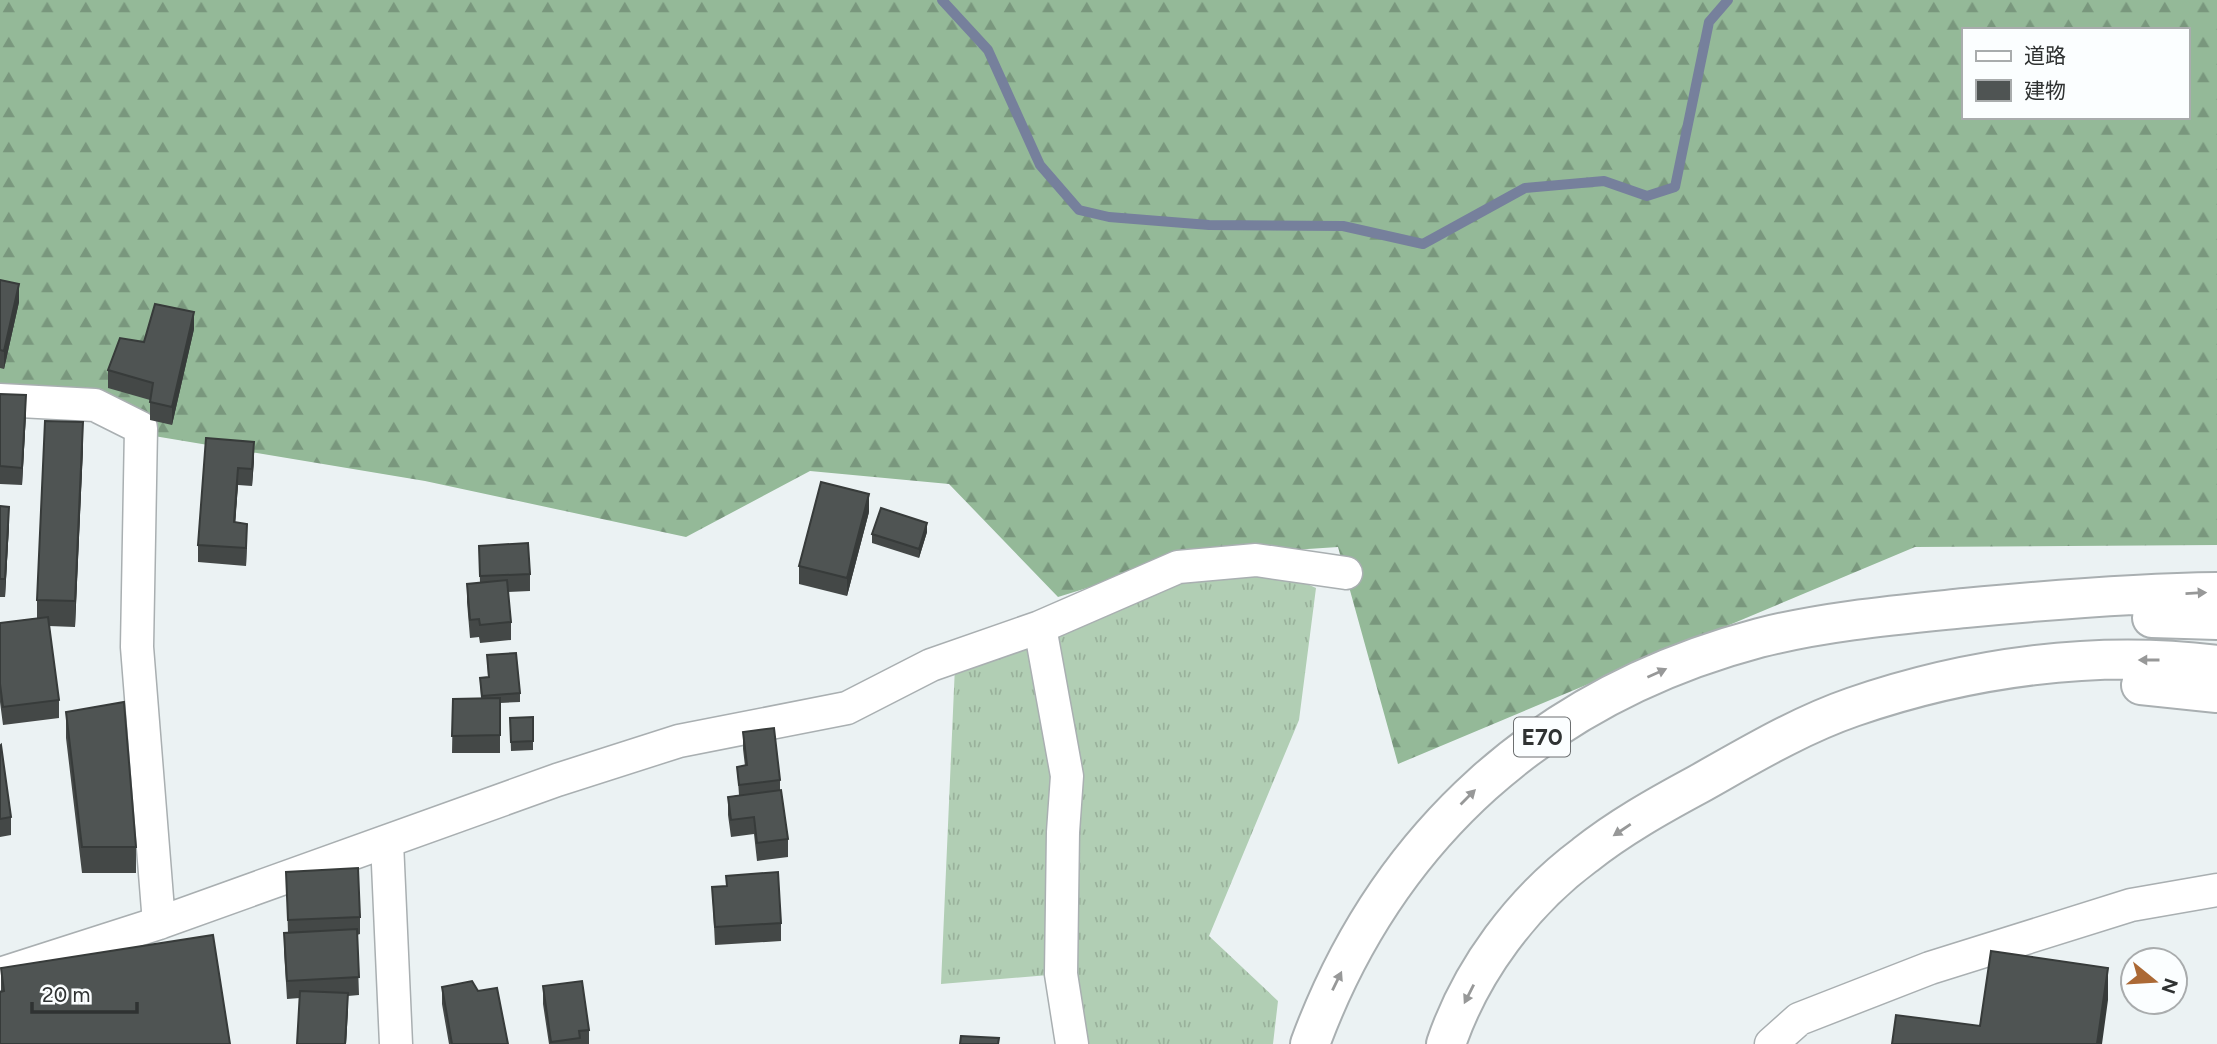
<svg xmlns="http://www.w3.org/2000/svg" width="2217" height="1044" font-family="Figtree,'Noto Sans JP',sans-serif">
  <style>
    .grass { fill: url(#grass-tufts) }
    .forest { fill: url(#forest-firs); fill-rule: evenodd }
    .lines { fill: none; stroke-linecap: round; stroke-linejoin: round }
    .stream { stroke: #76809c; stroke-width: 10 }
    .street-casing { stroke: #a9afb1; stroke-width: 35 }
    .highway-casing { stroke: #a9afb1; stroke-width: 42 }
    .street { stroke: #fff; stroke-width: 32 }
    .highway { stroke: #fff; stroke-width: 38 }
    .wall { fill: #444847 }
    .shaded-wall { fill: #373b3a }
    .building { fill: #4f5453; stroke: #373b3a; stroke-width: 2 }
    .oneway { fill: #979898 }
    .labels { text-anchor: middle; stroke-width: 7; stroke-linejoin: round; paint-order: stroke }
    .shield { fill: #fbfeff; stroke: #6c6f70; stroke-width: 2 }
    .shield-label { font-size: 23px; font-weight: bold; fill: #2f3232 }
  </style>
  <defs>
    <pattern id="grass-tufts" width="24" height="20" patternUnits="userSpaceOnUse" patternTransform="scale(1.75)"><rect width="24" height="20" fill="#b1ceb4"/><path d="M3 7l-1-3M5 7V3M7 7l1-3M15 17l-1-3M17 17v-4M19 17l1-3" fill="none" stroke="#99b19b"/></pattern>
    <pattern id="forest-firs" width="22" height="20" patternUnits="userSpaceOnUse" patternTransform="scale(1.75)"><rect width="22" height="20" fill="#94b998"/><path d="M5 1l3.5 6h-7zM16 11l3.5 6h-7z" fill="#79977d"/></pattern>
  </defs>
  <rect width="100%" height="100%" fill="#ebf2f3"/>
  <!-- grass -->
  <path class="grass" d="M1208,573l79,2 29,13 -17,132 -90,216 69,65 -5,43h-206l-6,-70 -120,10 14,-318z"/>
  <!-- forest -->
  <path class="forest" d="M0,0h2217v545l-302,2 -517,217 -60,-217 -151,10 -129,40 -109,-113 -139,-13 -124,66 -261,-56 -277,-46 -148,-34zM1963,30h224v87h-224z"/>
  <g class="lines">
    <!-- stream -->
    <path class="stream" d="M942,0l46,50 52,115 39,45 30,7 100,8 134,1 80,18 102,-56 79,-7 43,15 28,-9 34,-165 19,-22"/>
    <!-- street casing -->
    <g class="street-casing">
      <path id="street" d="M0,400l95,5 46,23 -4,219 22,276
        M1040,627l138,-60 78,-7 90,13
        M387,842l9,202
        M0,974l159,-51 398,-143 122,-39 168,-33 84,-43 109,-38 27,149 -4,56 -2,142 11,70
        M1771,1044l28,-25 131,-51 201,-63 86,-15"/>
    </g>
    <!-- highway casing -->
    <g class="highway-casing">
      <path id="highway" d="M2152,618l65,2
        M2141,685l76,8
        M1310,1044c77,-209 234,-349 449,-406 67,-17 137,-23 206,-30 84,-8 168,-15 252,-16
        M1446,1044c25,-74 77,-143 139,-189 34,-27 73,-49 112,-70 50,-28 101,-59 156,-78 116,-40 242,-57 364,-42"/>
    </g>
    <!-- street -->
    <use href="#street" class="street"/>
    <!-- highway -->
    <use href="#highway" class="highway"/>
  </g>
  <!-- wall -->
  <path class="wall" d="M0,280l19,22 -15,67 -4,-1z
    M194,329l-22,96 -22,-5v-20l-42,-12v-18z
    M0,394l26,19 -4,72 -22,-1z
    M206,438l48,22 -2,26 -14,-1 -3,38 12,19 -1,24 -48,-4v-17z
    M83,448l-8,179 -26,-1 10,74v18l-56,7 -3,-23v-79l37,-5v-18z
    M0,506l9,19 -4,72h-5z
    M869,512l-22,84 -48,-12v-18z
    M927,532l-8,26 -47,-15v-9z
    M479,546l51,28v17l-22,1 3,30v18l-31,3 -1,-6 -9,1 -3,-36v-18l13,-1z
    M487,655l33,38v9l-20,1v50h-48l1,-54 28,-1 -1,-20 8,-1z
    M66,712l70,135v26h-54l-16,-135z
    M533,717v33l-22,1 -1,-33z
    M743,732l37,48v10l8,49v18l-31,4 -3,-27 -23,3 -3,-22v-18l11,-2 -2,-28 8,-1 -2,-17z
    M0,746l11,71v18l-11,2z
    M286,872l74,45v17l-3,1 2,60 -11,1 -2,48h-49l3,-46 -13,1 -3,-48v-18h4z
    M726,876l55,47v18l-66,4 -3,-58 14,-1z
    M1,968l229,76 -229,-53z
    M543,986l46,44v14h-40l-6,-40z
    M442,987l66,57h-59l-7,-40z"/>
  <!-- shaded-wall -->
  <path class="shaded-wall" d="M19,284v18l-15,67v-18z
    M194,312v17l-22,96v-18z
    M26,395v18l-4,72v-17z
    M83,422v26l-8,179v-26z
    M254,442v18l-2,26v-17z
    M238,468v17l-4,55v-18z
    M869,494v18l-22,84v-18z
    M9,507v18l-4,72v-18z
    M927,523v9l-8,26v-9z
    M247,524v18l-1,24v-18z
    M2108,968v32l-6,44h-5z
    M348,993v18l-2,33h-1z"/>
  <!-- building -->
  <path class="building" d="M0,280l19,4 -15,67 -4,-1z
    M155,304l39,8 -22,95 -22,-5 3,-19 -45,-13 12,-32 24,4z
    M0,394l26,1 -4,73 -22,-2z
    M45,421l38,1 -8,179 -38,-1z
    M206,438l48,4 -2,27 -14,-1 -4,54 13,2 -1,24 -48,-3z
    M821,482l48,12 -22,84 -48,-12z
    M0,506l9,1 -4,72h-5z
    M881,508l46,15 -8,26 -47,-15z
    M528,543l2,31 -50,2 -1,-30z
    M507,580l4,42 -31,3 -1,-6 -9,1 -3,-36z
    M48,617l11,83 -56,7 -3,-23v-61z
    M516,653l4,40 -38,3 -2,-18 9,-1 -2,-22z
    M500,698v37l-48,1 1,-37z
    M124,702l12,145h-54l-16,-135z
    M533,717v24l-22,1 -1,-24z
    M774,728l6,52 -41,5 -2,-18 10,-2 -4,-33z
    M1,745l10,72 -11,2v-73z
    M781,790l7,49 -31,4 -3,-26 -23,3 -3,-23z
    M358,868l2,49 -72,3 -2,-48z
    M778,872l3,51 -66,4 -3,-40 15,-1 -1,-10z
    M357,929l2,48 -72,4 -3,-48z
    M213,935l17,109h-230v-52l4,-1 -3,-23z
    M1991,951l117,17 -11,76h-205l4,-29 84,11z
    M472,981l6,10 19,-3 11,56h-56l-10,-57z
    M582,981l7,49 -10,1 1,7 -29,4 -8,-56z
    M300,991l48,2 -3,51h-48z
    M961,1036l38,2 -1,6h-38z"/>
  <!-- one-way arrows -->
  <defs><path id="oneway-solid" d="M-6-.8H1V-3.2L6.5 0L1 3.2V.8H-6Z" transform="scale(1.75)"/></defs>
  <g class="oneway">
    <use href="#oneway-solid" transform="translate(2196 593) rotate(-3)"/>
    <use href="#oneway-solid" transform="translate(2149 660) rotate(-180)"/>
    <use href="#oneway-solid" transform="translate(1657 673) rotate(-24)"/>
    <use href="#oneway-solid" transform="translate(1468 797) rotate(-45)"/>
    <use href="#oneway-solid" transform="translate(1622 830) rotate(146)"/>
    <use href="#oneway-solid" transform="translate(1337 981) rotate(-64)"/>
    <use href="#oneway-solid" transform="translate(1469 994) rotate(117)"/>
  </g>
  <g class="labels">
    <!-- shield labels -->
    <rect class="shield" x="1514" y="717.5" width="56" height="39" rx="5"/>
    <g class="shield-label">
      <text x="1542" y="745">E70</text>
    </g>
  </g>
  <!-- legend -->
  <rect x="1962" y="28" width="228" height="91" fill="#fbfeff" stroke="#a9acad" stroke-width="2"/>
  <rect x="1976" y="51" width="35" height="10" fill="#ffffff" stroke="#a9acad" stroke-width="2"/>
  <text x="2024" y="63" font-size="21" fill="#2f3232">道路</text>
  <rect x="1976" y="80" width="35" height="21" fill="#4f5453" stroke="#a9acad" stroke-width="2"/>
  <text x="2024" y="98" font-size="21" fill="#2f3232">建物</text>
  <!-- north arrow -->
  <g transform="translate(2154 981) rotate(108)"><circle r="33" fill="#fbfeff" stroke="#a9acad" stroke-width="2"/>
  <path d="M0-5L12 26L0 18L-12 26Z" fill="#ab6935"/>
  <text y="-10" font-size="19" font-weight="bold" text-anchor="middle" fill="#2f3232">N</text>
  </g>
  <!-- scale -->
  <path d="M32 1002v10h105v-10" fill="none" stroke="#2f3232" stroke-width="3.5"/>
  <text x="42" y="1002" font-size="21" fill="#2f3232" stroke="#fbfeff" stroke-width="5" paint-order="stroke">20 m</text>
</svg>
